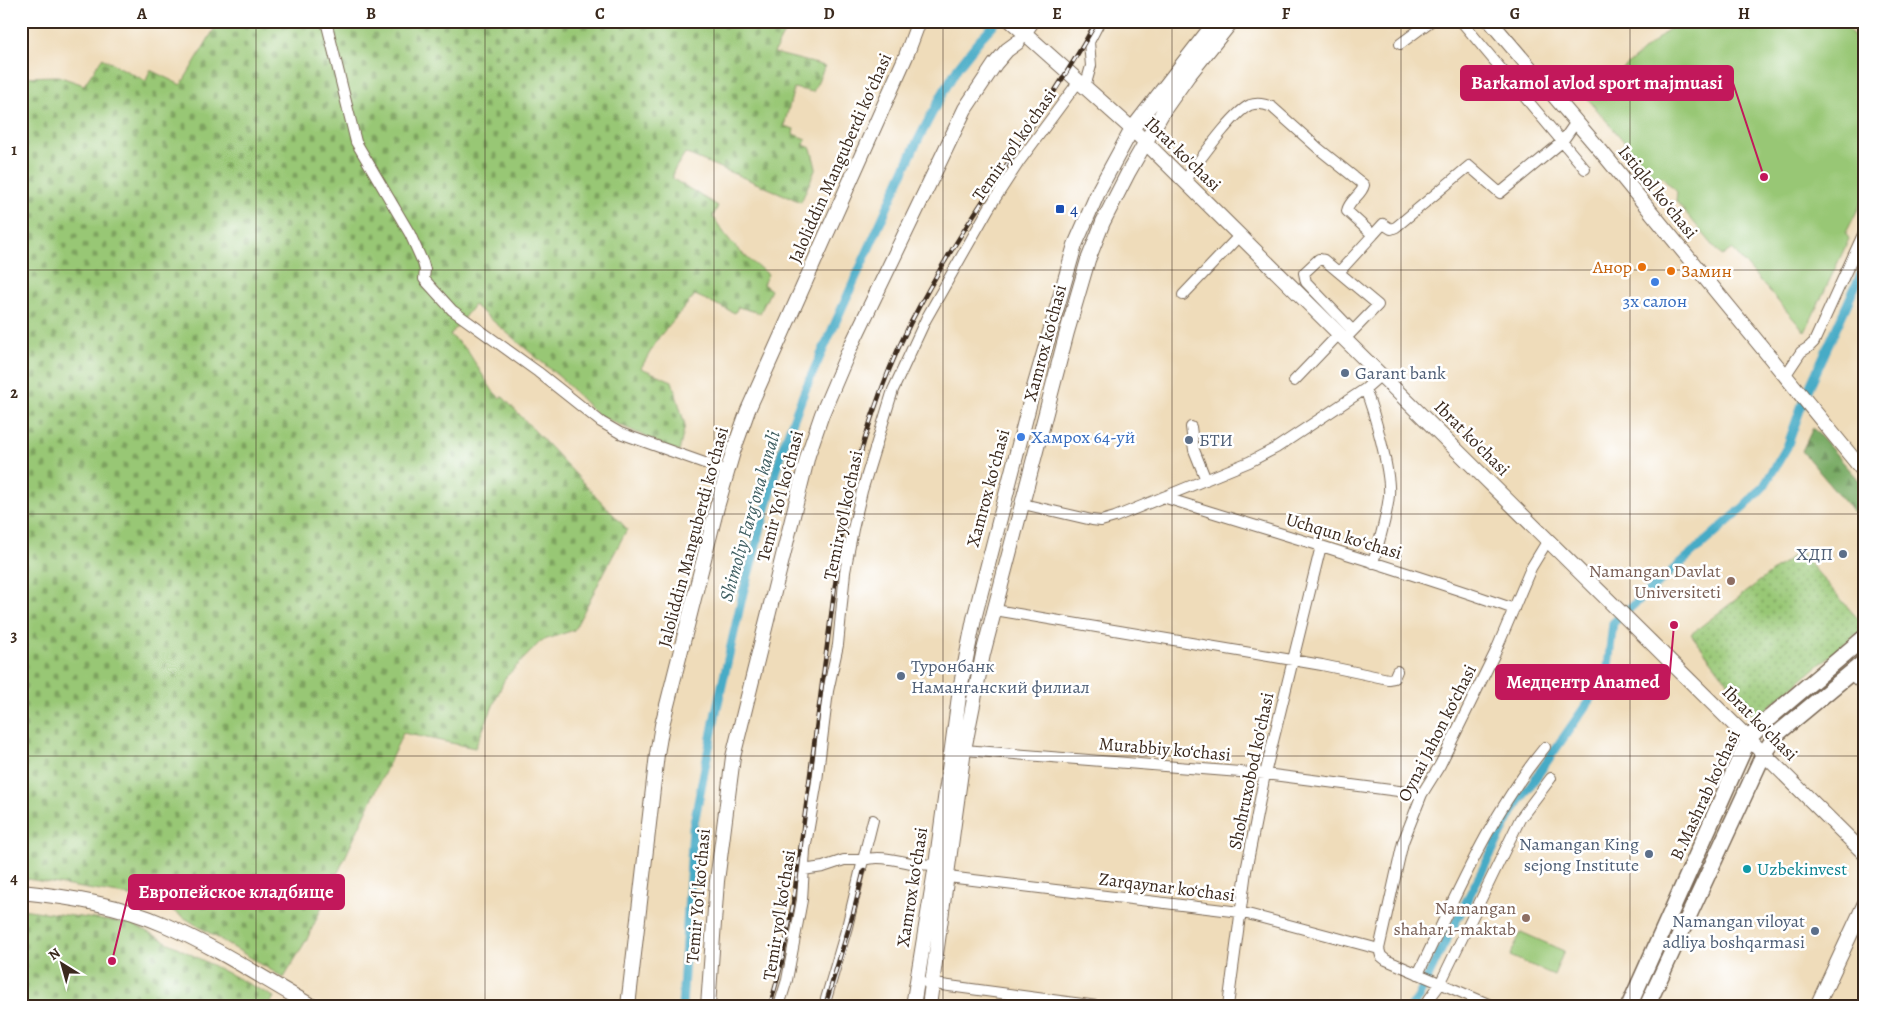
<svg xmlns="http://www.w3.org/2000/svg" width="1886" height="1027" font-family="Alegreya,serif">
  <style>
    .green { fill: #98c775; stroke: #6a784a }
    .forest { fill: url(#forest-firs); stroke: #5a6b42 }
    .cemetery { fill: url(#cemetery-stones); stroke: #6a784a }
    .park { fill: url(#park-dots); stroke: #6a784a }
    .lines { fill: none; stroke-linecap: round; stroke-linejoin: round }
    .canal { stroke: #46abc6; stroke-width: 9 }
    .street-casing { stroke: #7a6855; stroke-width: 12 }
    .secondary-casing { stroke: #7a6855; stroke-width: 16 }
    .primary-casing { stroke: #7a6855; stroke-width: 18 }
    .street { stroke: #fff; stroke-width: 10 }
    .secondary { stroke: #fff; stroke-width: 14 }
    .primary { stroke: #fff; stroke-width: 15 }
    .rail-casing { stroke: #3b2a1e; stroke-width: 4.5 }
    .rail { stroke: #fff; stroke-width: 2.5; stroke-dasharray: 8; stroke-linecap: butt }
    .grid { fill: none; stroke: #3b2a1e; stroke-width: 1; stroke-opacity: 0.55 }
    .transit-dot { fill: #1a4fb4; stroke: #fff; stroke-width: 2 }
    .food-dot { fill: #e8710a; stroke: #fff; stroke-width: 2 }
    .shop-dot { fill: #3f7fe0; stroke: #fff; stroke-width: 2 }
    .service-dot { fill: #5c6f8a; stroke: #fff; stroke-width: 2 }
    .education-dot { fill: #8d6e63; stroke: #fff; stroke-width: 2 }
    .culture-dot { fill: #0f9aa8; stroke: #fff; stroke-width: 2 }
    .labels { text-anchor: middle; stroke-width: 5; stroke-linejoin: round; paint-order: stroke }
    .street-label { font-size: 18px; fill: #3b2a1e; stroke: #fff }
    .transit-label { font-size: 18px; fill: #164399; stroke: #fff; text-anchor: start }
    .food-label { font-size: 18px; fill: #c56008; stroke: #fff; text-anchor: end }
    .shop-label { font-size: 18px; fill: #366cbe; stroke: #fff }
    .service-label { font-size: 18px; fill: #4e5e75; stroke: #fff; text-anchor: start }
    .education-label { font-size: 18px; fill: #785e54; stroke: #fff; text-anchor: end }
    .culture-label { font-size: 18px; fill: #0d838f; stroke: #fff; text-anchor: start }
    .water-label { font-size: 19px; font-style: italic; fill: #3f5e61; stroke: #fff }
    .leader { fill: none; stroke: #c2185b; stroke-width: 2 }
    .callout-dot { fill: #c2185b; stroke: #fff; stroke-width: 2 }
    .callout { fill: #c2185b; stroke: #c2185b; stroke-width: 2 }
    .callout-label { font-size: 19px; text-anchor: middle; font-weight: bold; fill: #fff }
    .neatline { fill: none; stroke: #3b2a1e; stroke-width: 2 }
    .grid-label { font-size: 16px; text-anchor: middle; font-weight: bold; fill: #3b2a1e }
  </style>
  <defs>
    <pattern id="forest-firs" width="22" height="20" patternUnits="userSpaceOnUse" patternTransform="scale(1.25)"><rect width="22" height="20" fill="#7aac66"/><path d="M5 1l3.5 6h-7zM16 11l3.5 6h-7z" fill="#658c53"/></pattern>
    <pattern id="cemetery-stones" width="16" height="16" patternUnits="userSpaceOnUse" patternTransform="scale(1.25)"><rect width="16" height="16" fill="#98c775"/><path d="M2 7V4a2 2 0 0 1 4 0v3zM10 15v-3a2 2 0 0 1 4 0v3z" fill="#7da25f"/></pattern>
    <pattern id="park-dots" width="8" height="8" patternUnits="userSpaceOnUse" patternTransform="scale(1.25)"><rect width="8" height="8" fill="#98c775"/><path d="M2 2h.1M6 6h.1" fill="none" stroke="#7da25f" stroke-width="1.8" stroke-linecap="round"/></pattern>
  </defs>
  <rect width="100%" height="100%" fill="#fff"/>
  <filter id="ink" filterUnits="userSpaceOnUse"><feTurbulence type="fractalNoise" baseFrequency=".02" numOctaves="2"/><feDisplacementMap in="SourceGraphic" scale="10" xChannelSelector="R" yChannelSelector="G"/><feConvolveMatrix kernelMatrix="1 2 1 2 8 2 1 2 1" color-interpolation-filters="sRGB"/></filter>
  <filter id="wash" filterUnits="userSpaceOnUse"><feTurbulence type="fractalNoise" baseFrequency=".0096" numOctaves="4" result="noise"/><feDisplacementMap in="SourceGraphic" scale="20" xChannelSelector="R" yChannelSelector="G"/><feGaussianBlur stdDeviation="1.12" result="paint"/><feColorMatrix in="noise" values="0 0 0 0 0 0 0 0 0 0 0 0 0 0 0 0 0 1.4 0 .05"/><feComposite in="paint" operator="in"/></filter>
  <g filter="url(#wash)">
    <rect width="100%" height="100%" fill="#efdcba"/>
    <!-- green -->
    <path class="green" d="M1678,21h163l24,27v147l-19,38 3,6 -44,93 -73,-83 -10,7 -46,-55 1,-9 -15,-15h-8l-66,-78z
      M1521,932l43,19 -10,24 -44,-19z"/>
    <!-- forest -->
    <path class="forest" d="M1813,428l52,59v39l-63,-75z"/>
    <!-- cemetery -->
    <path class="cemetery" d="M219,21h571l-16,32 51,13 -12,26 -19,-4 -10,38 10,3 -1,5 13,5 -2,6 7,3 5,20 -15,34 -116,-49 -12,19v7l45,27 -5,10c16,27 30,40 55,58l-5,10 8,6 -11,23 -22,-6 -3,6 -40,-18 -36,42 -18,31 31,13 13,44 -6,27 -83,-38 -33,-34 -89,-75 -24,30 17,15 25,40 8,8 2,-2 125,133 -53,101 -33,11 -36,37 -30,70 -72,-15 -95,204 -24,41 -129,-78 -134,-22v-801l37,-1 26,9 18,-27 44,23 4,-11 31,15z
      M21,909l111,15 142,73 -5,9h-248z"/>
    <!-- park -->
    <path class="park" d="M1799,551l66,76 -110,91 -64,-84z"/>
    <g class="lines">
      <!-- canal -->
      <path class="canal" d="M682,1006l11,-178 23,-116 27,-119 41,-149 21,-54 109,-242 27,-52 17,-29 23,-29 16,-17
        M1412,1006l6,-8 19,-40 77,-149 93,-134 6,-52 131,-116 20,-21 23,-39 17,-48 61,-134"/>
    </g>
  </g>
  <g filter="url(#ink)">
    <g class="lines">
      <!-- street casing -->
      <g class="street-casing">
        <path id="street" d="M326,21l30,121 54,92 13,29 2,7 -1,9 28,31 86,62 63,50 19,11 107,38
          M1461,21l124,148
          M1859,21l6,7
          M1025,35l10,-14
          M1400,44l31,-23
          M1085,87l6,-21 -2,-24 11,-21
          M1184,181c14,-18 48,-68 66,-76 8,-3 15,-1 22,2l47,42 45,36c-2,10 -15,15 -17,26l26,24 -34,37
          M1373,235l10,-11 8,5 5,-2 73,-61 31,27 62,-51 14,-20
          M1183,295l57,-60
          M1345,339l33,-34 -54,-45 -5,-1 -15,14 2,9 47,49
          M1785,376l16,-24 8,-5 5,-5 51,-112
          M1294,381l45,-47
          M1365,389c9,22 26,83 24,106 -2,23 -10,46 -16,68
          M1191,427l3,23 12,30
          M1163,497c117,37 235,71 351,112
          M1023,504l69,16 9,1 14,-4 134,-55 27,-14 89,-59 16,-14
          M995,610l327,55 66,14 6,-1 3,-7
          M1850,673l15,15
          M964,750l301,24 157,20
          M803,870l20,-3 21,-7h19l10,-40
          M1379,949l24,-107 19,-48 18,-29 55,-112 36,-85 17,-28
          M1379,949l2,7 5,4 107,46
          M1418,974c38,-78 72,-160 127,-227
          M927,983l170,23
          M779,1006l8,-26 15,-80 3,-50 12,-69 11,-90 10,-46 7,-73 8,-43 9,-38 31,-101 33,-71 63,-111 30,-46 60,-81
          M824,1006l23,-79 16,-67c18,-5 35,1 53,4 6,1 13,0 20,1l12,12 292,35 139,37
          M1228,1006l18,-135 19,-97 56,-228
          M1424,1006l15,-20 81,-167 31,-41"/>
      </g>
      <!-- secondary casing -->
      <g class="secondary-casing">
        <path id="secondary" d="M1011,21l121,108 733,725
          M1490,21l111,130 264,322
          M21,892c49,5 99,13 144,33 51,22 99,54 147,81
          M628,1006l29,-252 5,-29 55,-218 16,-55 15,-42 158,-354 13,-35
          M708,1006l9,-125 16,-124 75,-302 14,-41 28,-66 115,-239 30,-45 12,-14 11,-8
          M913,1006l23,-141 24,-176 14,-70 57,-221 44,-153 25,-57 32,-59 84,-108
          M929,1006l35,-256 19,-96 84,-322 21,-72 15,-38 25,-49 36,-63 24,-34 44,-55
          M1817,1006l48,-103"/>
      </g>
      <!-- primary casing -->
      <g class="primary-casing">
        <path id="primary" d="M1629,1006l120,-268 18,-18 98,-83
          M1647,1006l117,-253 13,-19 88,-73"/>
      </g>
      <!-- street -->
      <use href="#street" class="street"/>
      <!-- secondary -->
      <use href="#secondary" class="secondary"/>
      <!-- primary -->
      <use href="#primary" class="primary"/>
      <!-- rail casing -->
      <g class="rail-casing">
        <path id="rail" d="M770,1006l11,-40 12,-62 51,-387c16,-67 35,-132 66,-193 54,-106 129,-199 187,-303
          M825,1006l28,-92 11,-44"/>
      </g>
      <!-- rail -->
      <use href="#rail" class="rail"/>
    </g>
  </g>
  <!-- grid -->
  <path class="grid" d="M256,21v985M485,21v985M714,21v985M943,21v985M1172,21v985M1401,21v985M1630,21v985M21,270h1844M21,514h1844M21,756h1844"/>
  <!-- markers -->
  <rect class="transit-dot" x="1055" y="204" width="10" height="10" rx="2.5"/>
  <g class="food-dot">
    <circle cx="1642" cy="267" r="5"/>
    <circle cx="1671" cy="271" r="5"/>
  </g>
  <g class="shop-dot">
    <circle cx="1655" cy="282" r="5"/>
    <circle cx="1021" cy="437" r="5"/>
  </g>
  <g class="service-dot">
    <circle cx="1345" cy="373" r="5"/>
    <circle cx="1189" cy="440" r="5"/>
    <circle cx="1843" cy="554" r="5"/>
    <circle cx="901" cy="676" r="5"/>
    <circle cx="1649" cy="854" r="5"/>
    <circle cx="1815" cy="931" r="5"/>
  </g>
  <g class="education-dot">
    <circle cx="1731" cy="581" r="5"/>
    <circle cx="1526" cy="918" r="5"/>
  </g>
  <circle class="culture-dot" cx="1747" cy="869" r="5"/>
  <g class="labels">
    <!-- street labels -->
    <g class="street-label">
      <text transform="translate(1014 145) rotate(-55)" y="6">Temir yo'l ko'chasi</text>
      <text transform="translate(1183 154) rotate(44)" y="6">Ibrat ko'chasi</text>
      <text transform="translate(840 158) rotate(-66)" y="6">Jaloliddin Manguberdi koʻchasi</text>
      <text transform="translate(1658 192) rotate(51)" y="6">Istiqlol koʻchasi</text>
      <text transform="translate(1045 343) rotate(-75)" y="6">Xamrox ko'chasi</text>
      <text transform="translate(1472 438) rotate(45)" y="6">Ibrat ko'chasi</text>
      <text transform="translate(988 488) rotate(-75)" y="6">Xamrox koʻchasi</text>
      <text transform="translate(780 496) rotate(-75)" y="6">Temir Yoʻl koʻchasi</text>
      <text transform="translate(843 515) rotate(-78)" y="6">Temir yo'l ko'chasi</text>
      <text transform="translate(1344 536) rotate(17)" y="6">Uchqun koʻchasi</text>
      <text transform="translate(693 537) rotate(-75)" y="6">Jaloliddin Manguberdi koʻchasi</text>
      <text transform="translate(1760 723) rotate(45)" y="6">Ibrat ko'chasi</text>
      <text transform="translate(1437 733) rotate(-63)" y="6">Oynai Jahon ko‘chasi</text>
      <text transform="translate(1165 749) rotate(5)" y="6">Murabbiy ko‘chasi</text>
      <text transform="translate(1251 771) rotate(-78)" y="6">Shohruxobod ko'chasi</text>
      <text transform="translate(1705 795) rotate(-65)" y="6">B.Mashrab ko'chasi</text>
      <text transform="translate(912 887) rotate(-81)" y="6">Xamrox koʻchasi</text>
      <text transform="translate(1167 887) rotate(7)" y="6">Zarqaynar ko‘chasi</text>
      <text transform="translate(698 896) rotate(-85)" y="6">Temir Yoʻl koʻchasi</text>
      <text transform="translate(779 915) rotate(-81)" y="6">Temir yo'l ko'chasi</text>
    </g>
    <!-- transit labels -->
    <g class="transit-label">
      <text x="1070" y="215">4</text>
    </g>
    <!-- food labels -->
    <g class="food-label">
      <text x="1632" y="273">Анор</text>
      <text x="1681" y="277" text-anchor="start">Замин</text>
    </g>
    <!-- shop labels -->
    <g class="shop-label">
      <text x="1655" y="307">3х салон</text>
      <text x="1031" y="443" text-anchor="start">Хамрох 64-уй</text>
    </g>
    <!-- service labels -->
    <g class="service-label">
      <text x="1355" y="379">Garant bank</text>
      <text x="1199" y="446">БТИ</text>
      <text x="1833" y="560" text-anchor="end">ХДП</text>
      <text x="911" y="672">Туронбанк<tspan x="911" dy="21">Наманганский филиал</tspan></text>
      <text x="1639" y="850" text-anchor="end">Namangan King<tspan x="1639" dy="21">sejong Institute</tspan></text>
      <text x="1805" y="927" text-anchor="end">Namangan viloyat<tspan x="1805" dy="21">adliya boshqarmasi</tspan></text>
    </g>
    <!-- education labels -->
    <g class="education-label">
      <text x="1721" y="577">Namangan Davlat<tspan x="1721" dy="21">Universiteti</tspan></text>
      <text x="1516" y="914">Namangan<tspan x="1516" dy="21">shahar 1-maktab</tspan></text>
    </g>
    <!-- culture labels -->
    <g class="culture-label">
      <text x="1757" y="875">Uzbekinvest</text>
    </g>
    <!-- water labels -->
    <g class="water-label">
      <text transform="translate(749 516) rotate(-74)" y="7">Shimoliy Fargʻona kanali</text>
    </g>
  </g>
  <!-- callouts -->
  <path class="leader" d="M1764 177L1733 83M1674 625L1669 682M112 961L129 892"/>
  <g class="callout-dot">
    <circle cx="1764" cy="177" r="5"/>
    <circle cx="1674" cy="625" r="5"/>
    <circle cx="112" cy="961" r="5"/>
  </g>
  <g class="callout">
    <rect x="1461" y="66" width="272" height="34" rx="5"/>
    <rect x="1496" y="665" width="173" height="34" rx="5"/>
    <rect x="129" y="875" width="215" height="34" rx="5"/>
  </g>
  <g class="callout-label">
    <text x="1597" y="89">Barkamol avlod sport majmuasi</text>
    <text x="1583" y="688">Медцентр Anamed</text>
    <text x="236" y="898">Европейское кладбище</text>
  </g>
  <!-- margin -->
  <rect width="1886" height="1027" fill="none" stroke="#fff" stroke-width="55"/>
  <!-- north arrow -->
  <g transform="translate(62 964) rotate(323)" stroke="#ffffff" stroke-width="4" paint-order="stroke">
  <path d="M0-4L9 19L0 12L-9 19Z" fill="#3b2a1e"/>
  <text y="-8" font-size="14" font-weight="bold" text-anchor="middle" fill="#3b2a1e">N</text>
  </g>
  <rect x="28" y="28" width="1830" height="972" class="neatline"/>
  <g class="grid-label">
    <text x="142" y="19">A</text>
    <text x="371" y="19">B</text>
    <text x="600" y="19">C</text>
    <text x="829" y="19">D</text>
    <text x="1057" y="19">E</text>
    <text x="1286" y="19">F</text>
    <text x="1515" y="19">G</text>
    <text x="1744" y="19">H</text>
    <text x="14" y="155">1</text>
    <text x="14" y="398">2</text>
    <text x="14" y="641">3</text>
    <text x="14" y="884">4</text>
  </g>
</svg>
